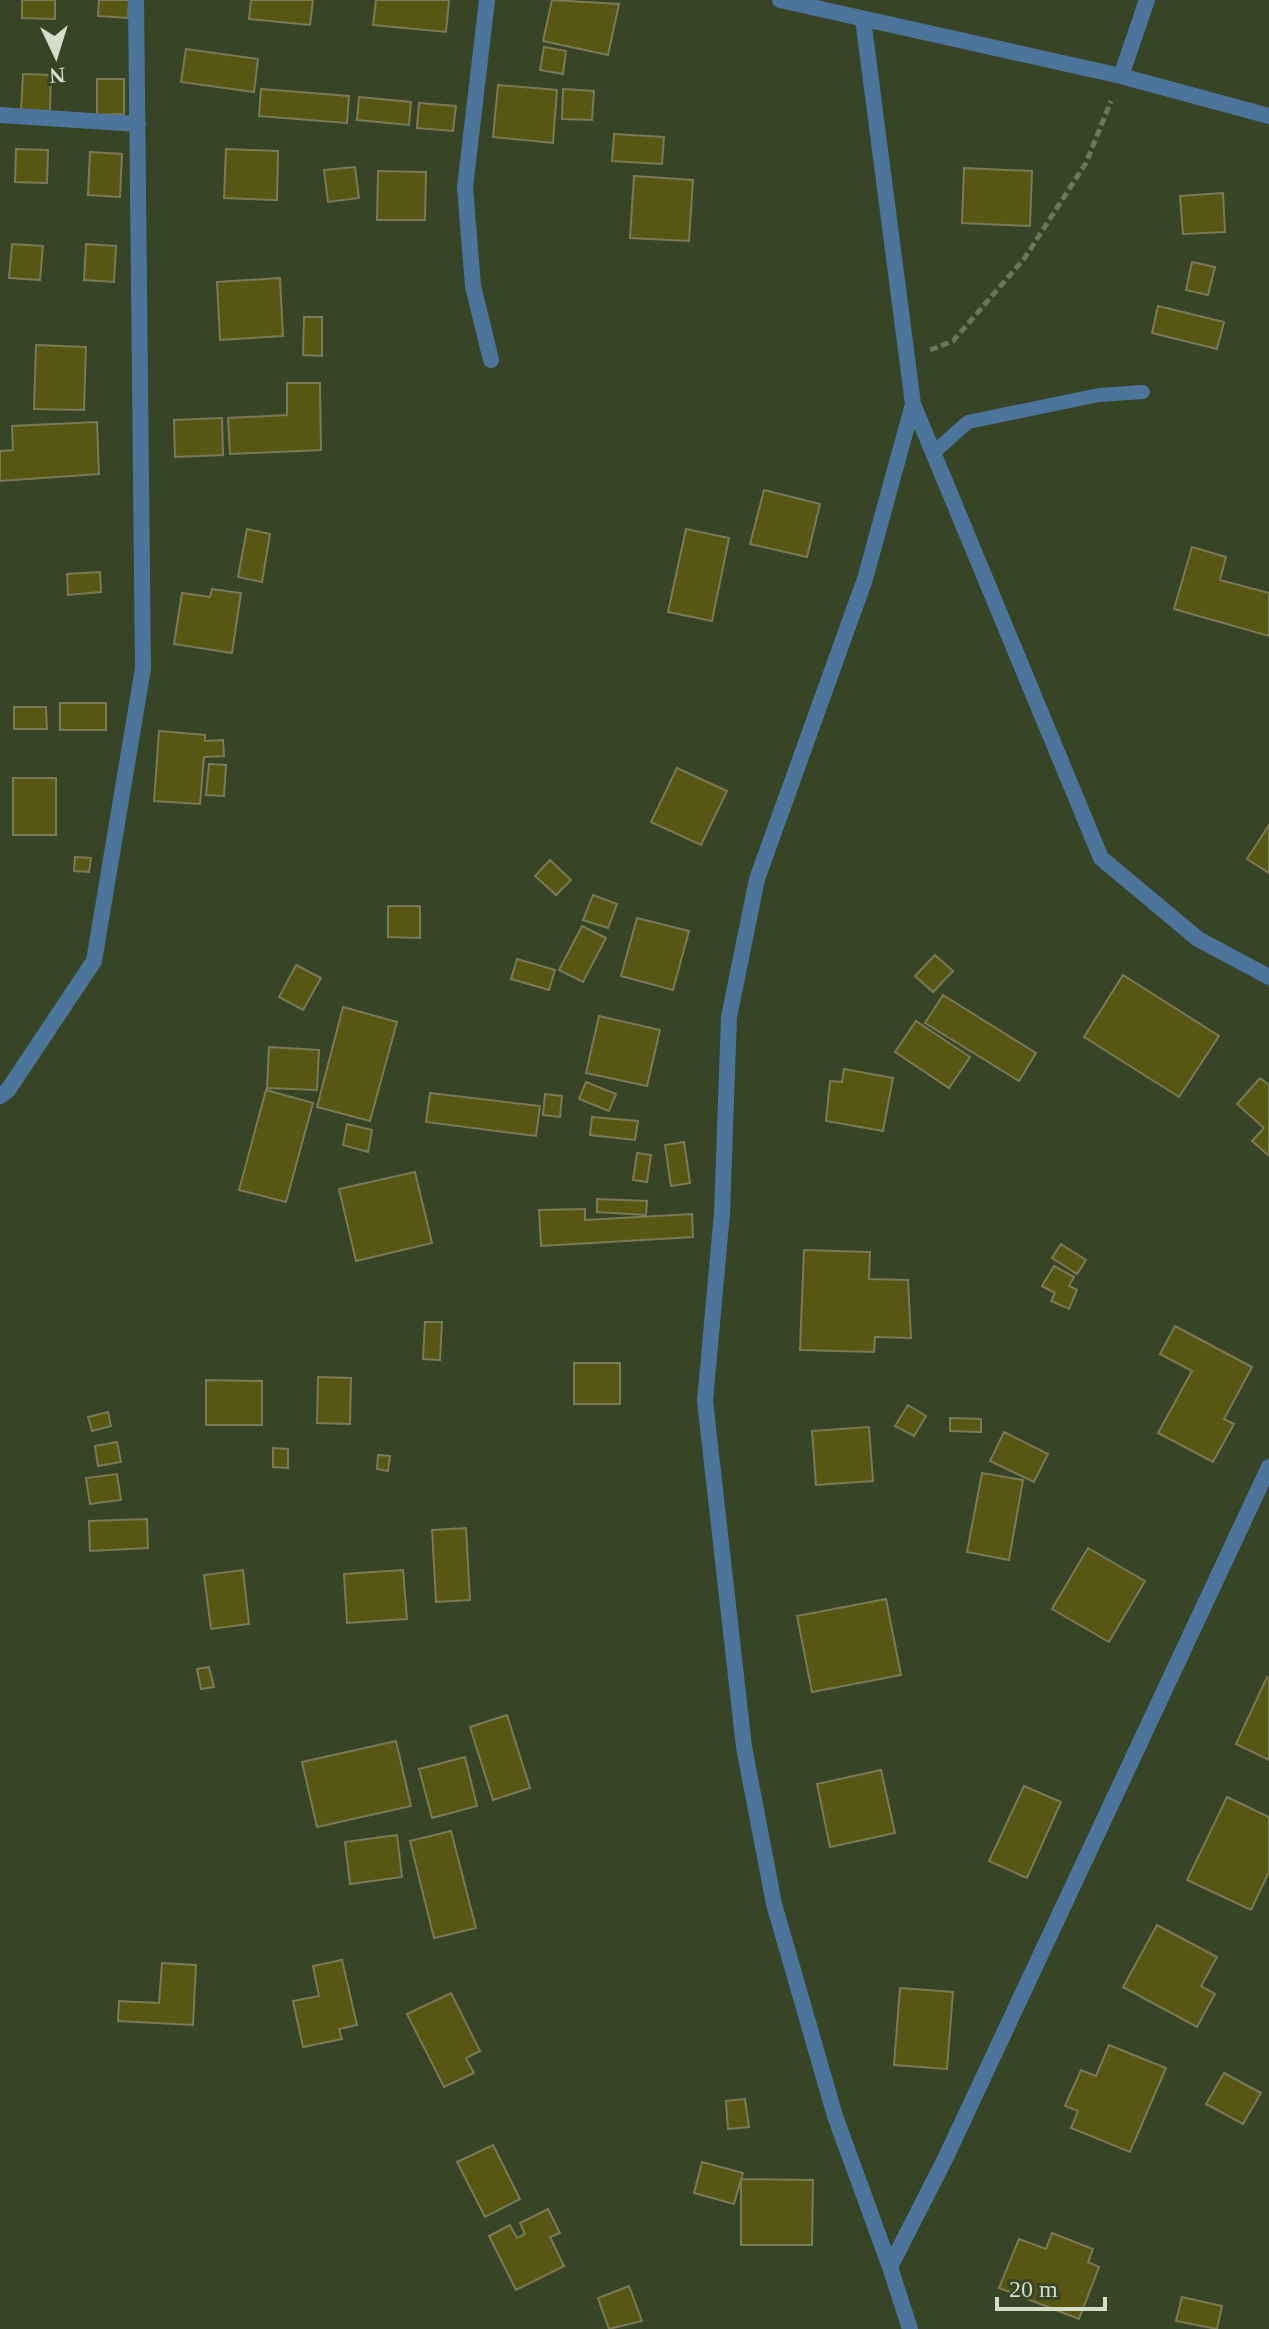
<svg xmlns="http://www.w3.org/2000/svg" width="1269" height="2329" font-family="'Times New Roman',serif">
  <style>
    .building { fill: #585613; stroke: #7a7a56; stroke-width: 2 }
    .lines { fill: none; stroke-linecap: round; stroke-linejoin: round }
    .path { stroke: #6b775d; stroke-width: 5; stroke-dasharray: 8 4; stroke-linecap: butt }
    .service { stroke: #4d759c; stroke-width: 14 }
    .minor { stroke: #4d759c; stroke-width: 16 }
  </style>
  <rect width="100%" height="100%" fill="#374426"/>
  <!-- building -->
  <path class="building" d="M22,0h33v19l-33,-1z
    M99,0h30l-1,18 -30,-2z
    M251,0h62l-3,25 -61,-6z
    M376,0h73l-3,32 -73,-7z
    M552,0l67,4 -11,51 -65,-14z
    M544,47l22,4 -3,23 -23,-4z
    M186,49l72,10 -4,33 -73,-10z
    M23,74l28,1 -1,36 -29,-1z
    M97,79h27v35l-27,1z
    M498,85l59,5 -4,53 -60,-6z
    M261,89l88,7 -2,27 -88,-7z
    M563,89l31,2 -2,29 -30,-1z
    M359,97l52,5 -2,23 -52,-5z
    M419,103l37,3 -3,25 -36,-3z
    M614,134l50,3 -2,27 -50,-3z
    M16,149l32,1 -1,33 -32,-1z
    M226,149l52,2 -1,49 -53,-2z
    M90,152l32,2 -2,43 -32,-2z
    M355,167l4,31 -31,4 -4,-32z
    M964,168l68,3 -2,55 -68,-3z
    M378,171l48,1 -1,48h-48z
    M634,176l59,4 -4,61 -59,-3z
    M1223,193l2,39 -42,2 -3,-38z
    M12,244l31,2 -3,34 -31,-2z
    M86,244l30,2 -2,36 -30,-2z
    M1192,262l23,5 -7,28 -22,-5z
    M280,278l3,58 -63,4 -3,-58z
    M1158,306l66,16 -7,27 -65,-16z
    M304,317h18v39l-19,-1z
    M36,345l50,2 -2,63 -50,-1z
    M287,383h33l1,67 -91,4 -2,-36 59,-3z
    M222,418l1,37 -48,2 -1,-37z
    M97,422l2,52 -99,7v-30l13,-1 -1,-24z
    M764,490l56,14 -13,53 -57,-13z
    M247,529l23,5 -8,48 -24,-5z
    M686,529l43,9 -17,83 -44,-9z
    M1192,547l34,10 -6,23 49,13v43l-95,-27z
    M100,572l1,20 -33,3 -1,-21z
    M212,589l29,4 -9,60 -58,-9 8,-51 28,4z
    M60,703h46v27h-46z
    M14,707h32l1,22h-33z
    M159,731l46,4v6l18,-1 1,16 -20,1 -4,47 -46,-3z
    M209,764l17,1 -2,31 -18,-1z
    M677,768l50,23 -26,54 -50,-23z
    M13,778h43v57h-43z
    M1269,825v48l-22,-14z
    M75,857l16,1 -2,14 -15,-1z
    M550,860l21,20 -15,15 -21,-19z
    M593,895l24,9 -9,24 -25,-8z
    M388,906h32v32l-32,-1z
    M637,918l52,13 -16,59 -52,-14z
    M582,926l24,12 -23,44 -24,-12z
    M935,955l18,16 -20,21 -18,-16z
    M517,959l38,11 -6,20 -38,-11z
    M296,965l25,13 -18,32 -24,-13z
    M1123,975l96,61 -40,61 -95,-60z
    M943,995l93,58 -17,28 -94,-58z
    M343,1007l54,15 -27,99 -53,-14z
    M599,1016l61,14 -13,56 -61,-13z
    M916,1021l54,36 -21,31 -54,-36z
    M269,1047l50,3 -2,40 -50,-2z
    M844,1069l49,9 -10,53 -57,-10 4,-40 12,1z
    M1260,1078l9,7v71l-17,-15 12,-13 -27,-24z
    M586,1082l30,12 -7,17 -30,-12z
    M266,1090l47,13 -27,99 -47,-12z
    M430,1093l110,13 -4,30 -110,-14z
    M545,1094l17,2 -2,21 -17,-2z
    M592,1117l46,4 -3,19 -45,-5z
    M347,1124l25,6 -4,22 -25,-7z
    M684,1142l6,41 -19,3 -6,-41z
    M637,1153l14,2 -4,27 -14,-2z
    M415,1172l17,71 -76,18 -17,-72z
    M597,1199l50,2 -1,14 -49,-3z
    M585,1209v11l107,-6 1,23 -152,9 -2,-36z
    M1061,1244l25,16 -9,14 -25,-16z
    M804,1250l66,2 -1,27 39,1 3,58 -36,-1 -1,15 -74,-2z
    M1054,1266l20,11 -5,9 8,4 -8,19 -18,-8 4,-8 -13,-7z
    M425,1322h17l-2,38 -17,-1z
    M1175,1326l77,41 -28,52 10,5 -21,38 -55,-29 34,-62 -32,-17z
    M574,1363h46v41h-46z
    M318,1377l33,1 -1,46 -33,-1z
    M206,1380l56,1v44h-56z
    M908,1405l18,11 -12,20 -19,-10z
    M108,1412l3,14 -19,5 -4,-14z
    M950,1418l31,1v13l-31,-1z
    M869,1427l4,54 -57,4 -4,-54z
    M1004,1432l44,22 -14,28 -44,-21z
    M117,1442l4,20 -23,4 -3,-20z
    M273,1448l15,1v19l-15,-1z
    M378,1455l12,1 -2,15 -11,-2z
    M982,1473l41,7 -14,80 -42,-8z
    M117,1474l4,26 -31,4 -4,-26z
    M147,1519l1,29 -58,3 -1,-30z
    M466,1528l4,72 -34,2 -4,-72z
    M1088,1548l57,33 -36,61 -57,-33z
    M243,1570l6,54 -38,5 -7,-54z
    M403,1570l4,49 -60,4 -3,-49z
    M886,1599l15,76 -89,17 -15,-76z
    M209,1667l5,20 -13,2 -4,-20z
    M1267,1677l2,1v82l-33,-16z
    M507,1715l23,73 -37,12 -23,-73z
    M396,1741l15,65 -94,21 -15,-65z
    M465,1757l12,49 -45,12 -13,-49z
    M881,1770l14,63 -65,14 -13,-63z
    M1024,1786l37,16 -34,76 -38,-17z
    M1227,1797l42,20v55l-18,38 -64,-30z
    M451,1831l25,97 -42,10 -24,-97z
    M397,1835l5,42 -52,7 -5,-42z
    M1157,1925l60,32 -16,29 14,8 -18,33 -74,-40z
    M342,1960l15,65 -18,4 3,10 -39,8 -10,-46 26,-5 -6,-30z
    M162,1963l34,2 -3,60 -75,-4 1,-20 40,2z
    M900,1988l53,4 -6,77 -53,-4z
    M451,1993l29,58 -14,7 8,15 -30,14 -37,-73z
    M1109,2045l57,23 -36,84 -59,-24 7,-17 -13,-5 16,-36 15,6z
    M1224,2073l37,20 -18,31 -37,-20z
    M745,2099l4,28 -21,2 -2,-28z
    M493,2145l27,54 -35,18 -28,-55z
    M702,2162l41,11 -9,31 -40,-11z
    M741,2179l72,1 -1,65h-71z
    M548,2209l12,24 -10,4 14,29 -48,24 -27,-54 21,-11 7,13 8,-4 -5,-11z
    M1052,2233l41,16 -5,13 11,5 -20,52 -80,-31 20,-49 27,10z
    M629,2286l13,35 -33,8 -11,-31z
    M1182,2297l40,9 -5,23 -41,-8z"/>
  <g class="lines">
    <!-- path -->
    <path class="path" d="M930,350l23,-9 71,-82 62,-96 25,-62"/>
    <!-- service -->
    <path class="service" d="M933,453l35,-31 131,-27 44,-3"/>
    <!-- minor -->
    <path class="minor" d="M487,0l-22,187 8,99 18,74
      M780,0l341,76 148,40
      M863,19l50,385 188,454 97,81 71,38
      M1121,76l26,-76
      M0,115l138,9
      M0,1096l8,-6 86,-129 49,-293 -7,-668
      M890,2267l-55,-151 -61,-212 -30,-157 -39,-346 17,-188 7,-196 28,-138 108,-300 48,-175
      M910,2329l-20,-62 56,-110 323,-690"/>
  </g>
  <!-- north arrow -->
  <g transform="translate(56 56) rotate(176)" stroke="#374426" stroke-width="6" paint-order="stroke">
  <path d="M0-6L14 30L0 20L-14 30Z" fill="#d4dcca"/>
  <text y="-12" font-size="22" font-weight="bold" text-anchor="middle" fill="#d4dcca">N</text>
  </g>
  <!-- scale -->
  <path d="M997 2297v12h108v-12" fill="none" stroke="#d4dcca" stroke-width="4"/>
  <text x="1009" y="2297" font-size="24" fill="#d4dcca" stroke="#374426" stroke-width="6" paint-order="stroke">20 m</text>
</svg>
